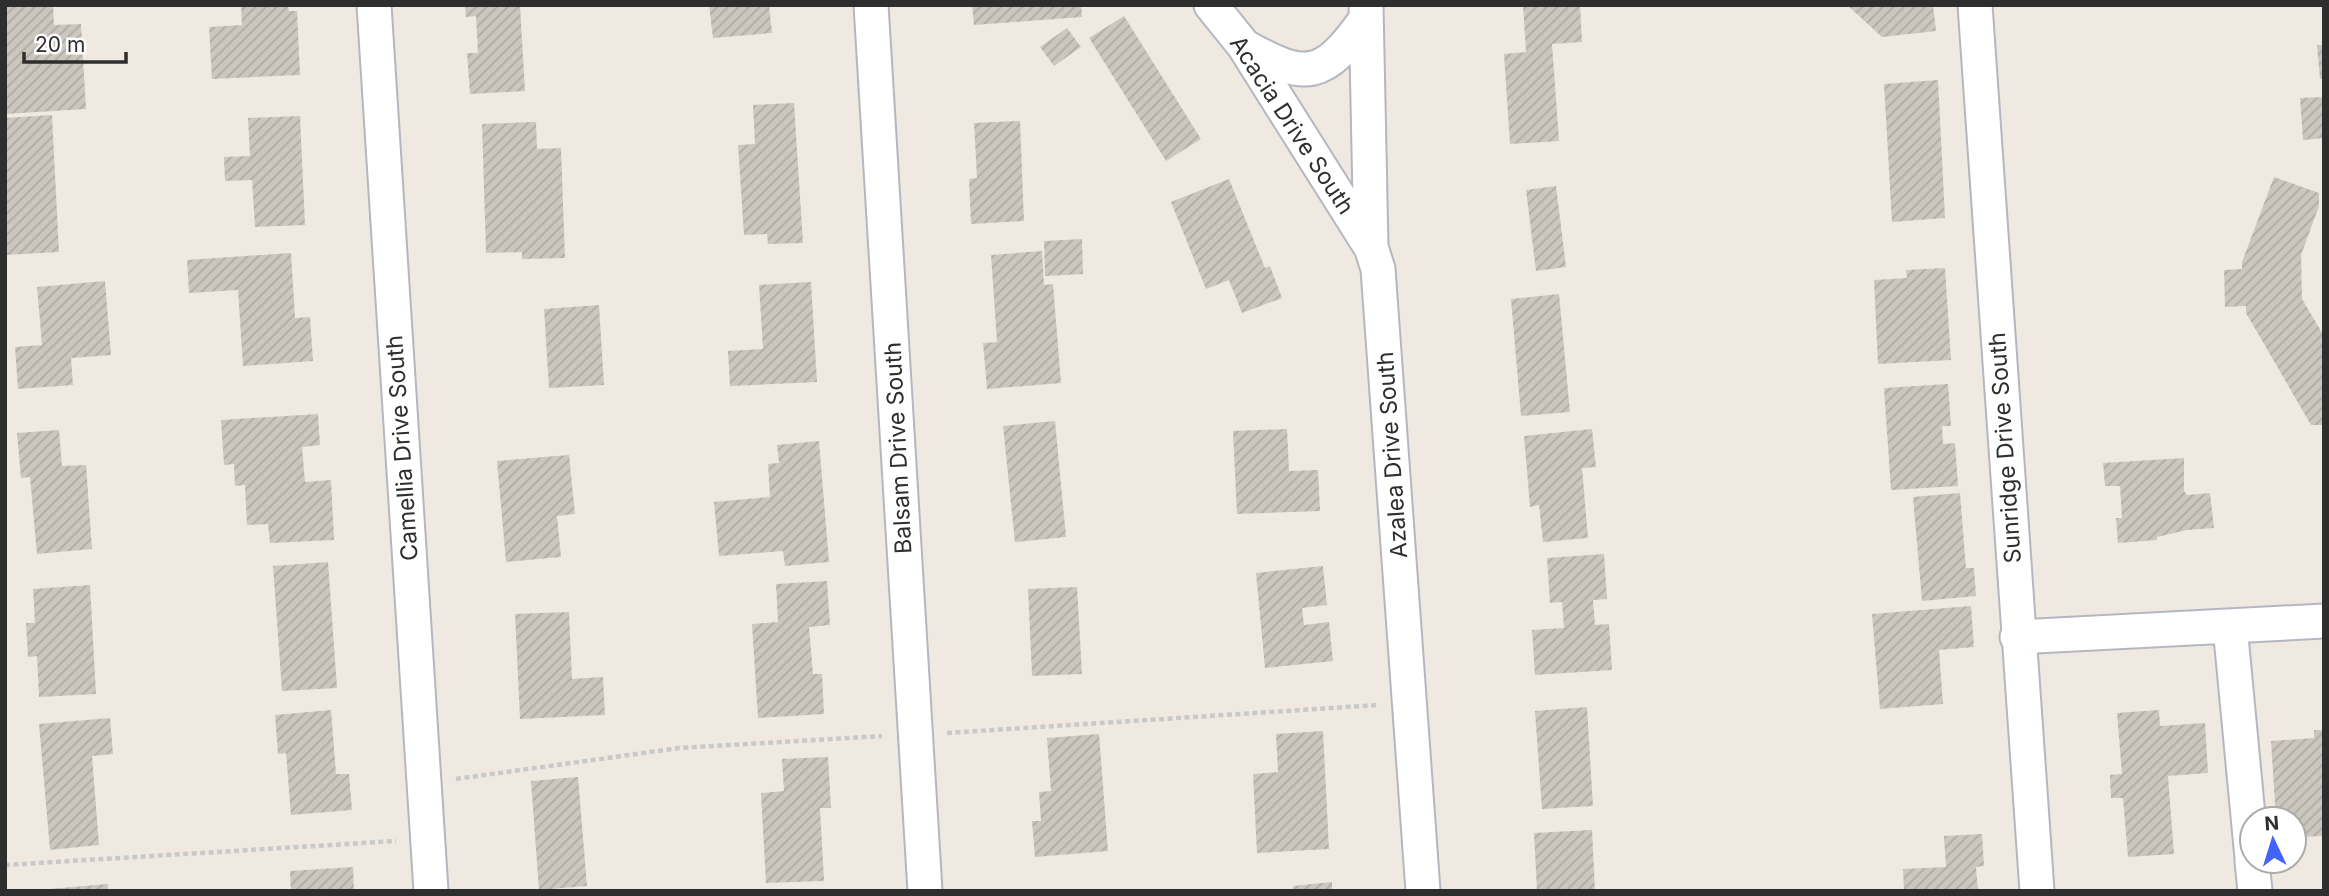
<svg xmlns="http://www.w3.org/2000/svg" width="2329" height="896" font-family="Inter,sans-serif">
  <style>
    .building { fill: url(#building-hatch) }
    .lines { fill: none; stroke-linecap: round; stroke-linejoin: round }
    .street-casing { stroke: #b4b7c1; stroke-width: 37 }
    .path { stroke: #c9c9c9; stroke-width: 4.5; stroke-dasharray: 5 3.5; stroke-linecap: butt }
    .street { stroke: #fff; stroke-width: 33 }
    .labels { text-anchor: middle; stroke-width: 7; stroke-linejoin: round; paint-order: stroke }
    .street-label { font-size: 23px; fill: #2e2e2e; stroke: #fff }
  </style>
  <defs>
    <pattern id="building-hatch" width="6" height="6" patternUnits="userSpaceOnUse" patternTransform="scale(1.75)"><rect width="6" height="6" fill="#cbc7bf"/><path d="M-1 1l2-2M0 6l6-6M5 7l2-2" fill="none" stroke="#afaba4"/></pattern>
  </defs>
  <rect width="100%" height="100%" fill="#efe9e1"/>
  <!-- building -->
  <path class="building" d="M5,5h48l1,20 27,-1 5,85 -81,5z
    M241,5h47l1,6h8l3,64 -88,4 -3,-52 33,-2z
    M465,5h55l5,86 -55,3 -3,-41h11l-2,-37 -10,1z
    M709,5h60l3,28 -59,5z
    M972,5h109l1,12 -108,8z
    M1523,5h57l2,37 -30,2 7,97 -49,3 -6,-90 22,-2z
    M1847,5h86l3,26 -54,6z
    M1124,16l77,123 -35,22 -77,-123z
    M1067,28l14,19 -27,19 -14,-19z
    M2317,45h7v33l-4,1z
    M1938,80l7,138 -53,4 -8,-138z
    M2324,97v41l-21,2 -3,-42z
    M794,103l9,140 -35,1 -1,-10 -23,1 -6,-90 17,-1 -2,-39z
    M52,115l7,137 -54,3v-137z
    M300,116l5,109 -50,2 -3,-47 -27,1 -1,-24 26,-1 -2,-38z
    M1020,121l4,100 -53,3 -2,-45 8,-1 -3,-55z
    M536,122l1,27 24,-1 4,110 -43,1v-7l-36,1 -4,-129z
    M2274,177l45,16v13l-18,49 1,44 22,37v89h-13l-65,-112v-7l-21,1 -1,-37 18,-1v-7z
    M1229,179l36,89 5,-2 12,32 -40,15 -13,-33 -23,9 -35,-87z
    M1556,186l10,81 -30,4 -10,-81z
    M1082,239l1,35 -38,2 -1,-35z
    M1042,251l2,34 9,-1 8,99 -74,6 -4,-46 14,-1 -6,-87z
    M291,253l4,65 15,-1 3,44 -70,5 -5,-76 -49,3 -2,-33z
    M1945,268l6,92 -73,4 -4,-84 33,-2 -1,-8z
    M105,281l6,74 -40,3 2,27 -55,4 -3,-42 27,-2 -5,-58z
    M811,282l6,100 -87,4 -2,-35 35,-2 -4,-64z
    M1559,294l11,118 -49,4 -10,-117z
    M599,305l5,80 -55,3 -5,-79z
    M1948,384l3,42h-9l1,18 12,-1 3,43 -67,4 -7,-102z
    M318,414l2,31 -18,2 3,35 26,-2 3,60 -64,3 -2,-19 -21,1 -2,-40 -10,1 -1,-22 -10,1 -3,-45z
    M1055,421l11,116 -51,5 -12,-116z
    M1287,429l2,42 29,-1 2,41 -83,3 -4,-83z
    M1592,429l4,38 -14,1 6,70 -45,4 -4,-37 -9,2 -6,-71z
    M59,430l3,36 24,-1 6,84 -55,5 -7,-77 -9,1 -4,-45z
    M819,441l10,121 -44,4 -2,-15 -64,5 -5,-54 56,-5 -2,-33 11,-1 -2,-18z
    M569,455l6,59 -18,2 4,41 -55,5 -9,-101z
    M2184,458v33l3,4 23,-2 4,35 -27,2 -30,7v3l-39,3 -2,-25h6l-2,-32h-15l-2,-23z
    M1960,493l6,75h8l2,28 -54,5 -9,-104z
    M1604,554l3,45 -14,1 2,25 14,-1 3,46 -77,5 -3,-45 32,-2 -2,-26 -12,1 -3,-45z
    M328,562l9,126 -55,3 -9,-125z
    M1323,566l4,39 -25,3 2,17 25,-3 4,39 -68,7 -9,-95z
    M827,581l3,44 -21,2 4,47h9l2,40 -66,4 -6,-94 26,-2 -2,-38z
    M90,585l6,109 -57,3 -2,-41 -9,1 -2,-34h9l-2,-34z
    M1077,587l5,87 -50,2 -4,-87z
    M1971,606l3,41 -35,3 4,54 -63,5 -8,-95z
    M569,612l3,67 31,-2 2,38 -85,4 -5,-105z
    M1587,707l6,99 -51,3 -7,-98z
    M331,710l5,64h13l3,36 -61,5 -5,-62 -8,1 -3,-39z
    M2159,710l1,16 45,-3 3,50 -40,3 6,78 -46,3 -5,-59h-12l-1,-23 12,-1 -5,-61z
    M110,718l3,36 -21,2 7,89 -49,5 -11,-126z
    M2314,730h10v106l-30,1v-18h-18l-5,-78 43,-3z
    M1323,731l6,118 -72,4 -4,-79 25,-2 -2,-38z
    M1099,734l9,117 -73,6 -3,-36h9l-2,-29 12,-1 -4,-53z
    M828,757l3,51h-11l4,73 -58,2 -5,-90 23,-2 -2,-32z
    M578,777l9,109 -48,4 -8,-109z
    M1592,830l3,61h-58l-3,-58z
    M1982,834l2,32 -8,1 2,24h-74l-1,-22 43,-2 -2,-31z
    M353,867l1,24h-63l-1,-20z
    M1332,882v9h-39v-5z
    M108,884v7h-60v-2z"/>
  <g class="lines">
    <!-- street casing -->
    <g class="street-casing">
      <path id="street" d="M374,5l57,886
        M871,5l54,886
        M1211,5l33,41 126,200
        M1366,5l5,242 7,22 45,622
        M1975,5l62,886
        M1244,46c63,36 80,32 122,-27
        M2230,626l22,232
        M2017,637l307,-16
        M2252,861l3,30"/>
    </g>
    <!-- path -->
    <path class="path" d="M947,733l431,-28
      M456,779l223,-31 203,-12
      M5,865l391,-24"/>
    <!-- street -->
    <use href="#street" class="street"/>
  </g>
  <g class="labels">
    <!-- street labels -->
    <g class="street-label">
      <text transform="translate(1292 125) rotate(57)" y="8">Acacia Drive South</text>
      <text transform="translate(402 448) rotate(-94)" y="8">Camellia Drive South</text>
      <text transform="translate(898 448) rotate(-93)" y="8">Balsam Drive South</text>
      <text transform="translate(2005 448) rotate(-94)" y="8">Sunridge Drive South</text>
      <text transform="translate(1392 455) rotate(-94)" y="8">Azalea Drive South</text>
    </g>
  </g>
  <!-- border -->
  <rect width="2329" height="896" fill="none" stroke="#2e2e2e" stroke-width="14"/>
  <!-- north arrow -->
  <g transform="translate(2273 840) rotate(356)"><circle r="33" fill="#ffffff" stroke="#ababab" stroke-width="2"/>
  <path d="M0-5L12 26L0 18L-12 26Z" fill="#4264fb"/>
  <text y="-10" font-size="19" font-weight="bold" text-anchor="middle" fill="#2e2e2e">N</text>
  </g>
  <!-- scale -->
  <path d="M24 52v10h102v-10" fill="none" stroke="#2e2e2e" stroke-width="3.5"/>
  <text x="35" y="52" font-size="21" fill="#2e2e2e" stroke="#ffffff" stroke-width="5" paint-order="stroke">20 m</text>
</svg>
